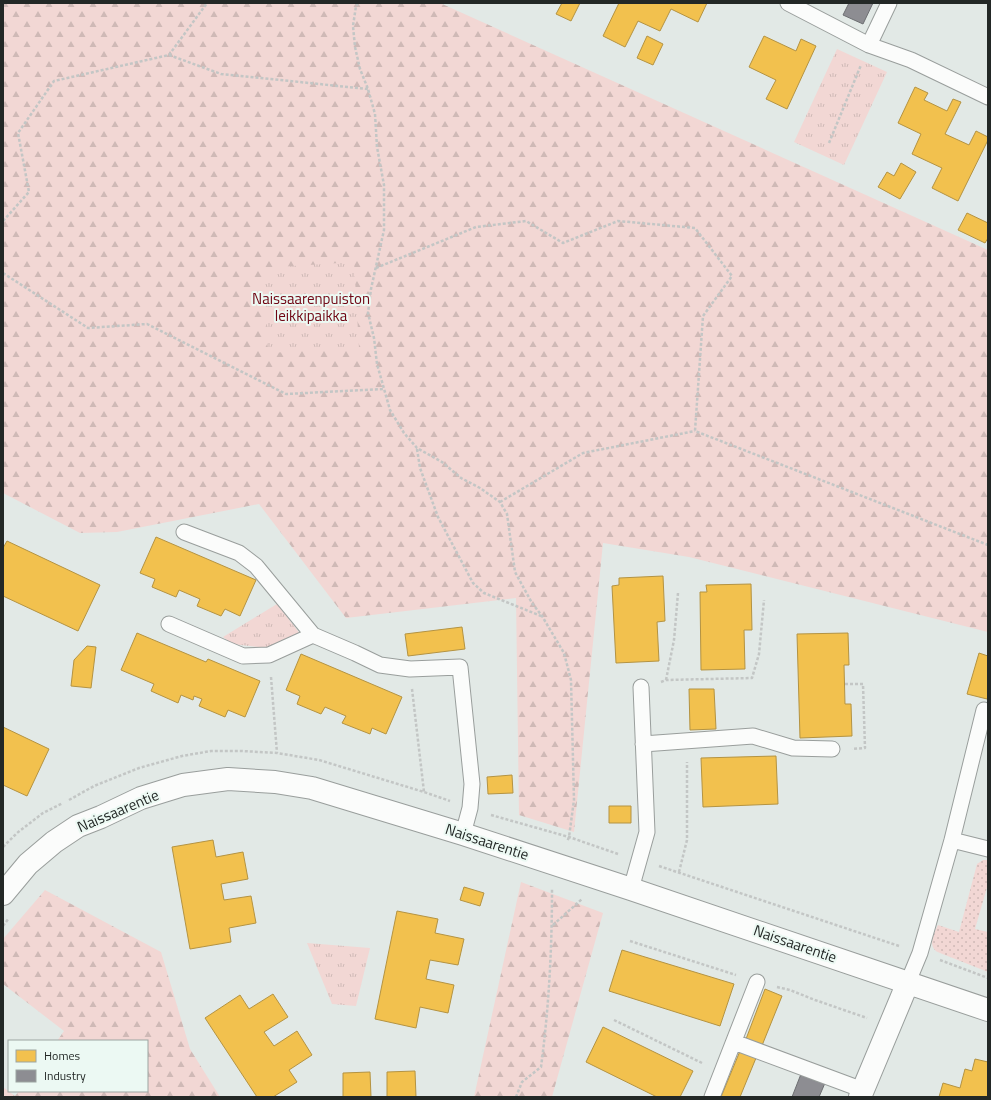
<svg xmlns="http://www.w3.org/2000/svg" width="991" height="1100" font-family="'Titillium Web',sans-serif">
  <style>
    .grass { fill: url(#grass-dots) }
    .forest { fill: url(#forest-firs) }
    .park { fill: url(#park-tufts) }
    .homes { fill: #f2c14e; stroke: #b49342 }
    .industry { fill: #8d8d92; stroke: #6d6f72 }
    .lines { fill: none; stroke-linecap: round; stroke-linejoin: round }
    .service-casing { stroke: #999e9c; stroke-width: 17 }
    .minor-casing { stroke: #999e9c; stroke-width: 24 }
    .path { stroke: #c3c6c5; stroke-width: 2.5; stroke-dasharray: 3 2; stroke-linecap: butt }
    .service { stroke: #fbfcfb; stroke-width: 15 }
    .minor { stroke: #fbfcfb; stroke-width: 22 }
    .labels { text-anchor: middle; stroke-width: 4; stroke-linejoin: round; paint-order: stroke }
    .park-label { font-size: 15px; fill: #6f0513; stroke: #ecf9f3 }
    .street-label { font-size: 15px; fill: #232826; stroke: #ecf9f3 }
  </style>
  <defs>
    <pattern id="grass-dots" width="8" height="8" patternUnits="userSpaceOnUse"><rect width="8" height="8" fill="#f2d7d4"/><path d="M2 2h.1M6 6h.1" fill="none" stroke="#cfb9b6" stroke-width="1.8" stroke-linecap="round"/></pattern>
    <pattern id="forest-firs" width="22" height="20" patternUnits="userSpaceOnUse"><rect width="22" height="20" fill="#f2d7d4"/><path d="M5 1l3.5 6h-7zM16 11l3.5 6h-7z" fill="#cfb9b6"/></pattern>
    <pattern id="park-tufts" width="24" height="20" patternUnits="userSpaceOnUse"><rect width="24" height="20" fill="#f2d7d4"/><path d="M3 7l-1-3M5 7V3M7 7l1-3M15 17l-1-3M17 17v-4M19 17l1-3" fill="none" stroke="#cfb9b6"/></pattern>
  </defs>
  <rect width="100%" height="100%" fill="#e2e9e6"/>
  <!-- grass -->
  <path class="grass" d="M983,860h5v24l-13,45 13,3v40l-48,-19c-2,-1 -5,-2 -6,-4 -5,-7 1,-18 4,-24l21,7 18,-68z"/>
  <!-- forest -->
  <path class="forest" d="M3,3h437l548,247v382l-299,-75 -86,-14 -29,289 -55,-17 -3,-217 -170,20 -87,-114 -142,28 -37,1 -77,-40z
    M521,882l82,31 -51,184h-78z
    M45,890l116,62 29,97 30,48h-217v-10l12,9 4,-5h128v-50h-90l7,-10 -61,-47v-45z"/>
  <!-- park -->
  <path class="park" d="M837,49l50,23 -43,93 -50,-23z
    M354,262l5,86 -91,5 -5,-85z
    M277,604l24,31 -33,13 -36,-4 -9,-7z
    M307,943l63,5 -14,58 -24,-2z"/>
  <!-- homes -->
  <path class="homes" d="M562,3h18l-9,18 -15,-7z
    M619,3h88l-9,19 -27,-13 -11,22 -22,-10 -13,26 -22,-11z
    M647,36l16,8 -10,21 -16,-7z
    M764,36l32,15 5,-12 15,7 -29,63 -21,-10 10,-19 -27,-13z
    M915,87l13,6 -4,7 23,11 6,-12 8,3 -16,32 24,11 7,-14 12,6v3l-30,61 -26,-13 10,-20 -30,-14 9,-20 -23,-11z
    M901,163l15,9 -16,27 -22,-12 9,-15 7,4z
    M967,213l21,10v15l-3,5 -27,-13z
    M156,537l100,43 -16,36 -15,-7 -4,7 -24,-10 3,-7 -21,-9 -3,7 -24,-10 3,-8 -15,-6z
    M7,541l93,44 -22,46 -75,-35v-48z
    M663,576l2,45 -8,1 2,39 -43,2 -4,-77 7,-1v-7z
    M751,584l1,46h-8l1,39 -44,1 -1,-78h7l-1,-7z
    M462,627l3,22 -57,7 -3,-22z
    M137,633l69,29 2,-3 52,22 -15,36 -17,-7 -3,7 -26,-11 3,-7 -8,-3 -1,4 -12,-5 -3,8 -27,-12 3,-7 -33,-14z
    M848,633l1,32h-5l1,39h6l1,32 -52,2 -3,-104z
    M87,646l9,1 -5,41 -20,-2 3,-26z
    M979,653l9,3v40l-1,3 -20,-5z
    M301,654l101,43 -16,37 -14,-6 -2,6 -28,-11 4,-7 -21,-9 -4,7 -24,-10 3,-8 -14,-6z
    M689,689h25l2,40 -26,1z
    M3,727l46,22 -22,47 -24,-11z
    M776,756l2,48 -75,3 -2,-49z
    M512,775l1,18 -25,1 -1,-17z
    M609,806h22v17h-22z
    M213,840l3,17 27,-5 5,27 -27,5 3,16 27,-4 5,27 -27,5 2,14 -41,7 -18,-102z
    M464,887l20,6 -4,13 -20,-6z
    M397,911l41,8 -3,14 29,6 -6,26 -28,-5 -4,19 28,6 -6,28 -28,-6 -4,21 -41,-9z
    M622,950l112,34 -14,42 -111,-35z
    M765,989l17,7 -21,52 -15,-9z
    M273,994l15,23 -24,15 10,14 23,-15 15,24 -23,15 8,12 -24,15h-16l-52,-79 35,-23 9,14z
    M603,1027l90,44 -13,26h-23l-71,-35z
    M740,1051l16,7 -16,39h-19z
    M975,1059l13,3v35h-49l4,-14 17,5 5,-19 7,2z
    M415,1071l1,26h-29v-25z
    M370,1072l1,25h-28v-24z"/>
  <!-- industry -->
  <path class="industry" d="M849,3h24l-10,21 -20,-9z
    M801,1074l24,9 -6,14h-27z"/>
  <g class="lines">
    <!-- service casing -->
    <g class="service-casing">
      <path id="service" d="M788,3l81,42 42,15 77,37
        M869,45l20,-42
        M184,532l55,21 17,13 57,69 42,18 25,12 30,4 50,-2 12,117 -2,24 -7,26
        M169,624l74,32 26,-1 44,-20
        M643,744l110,-8 40,12 39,1
        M952,840l36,9
        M631,889l16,-57 -6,-145
        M908,982l12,-29 32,-113 32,-130
        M734,1042l129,48
        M712,1097l45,-115"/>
    </g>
    <!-- minor casing -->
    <g class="minor-casing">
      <path id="minor" d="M3,894l25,-30 26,-22 24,-16 23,-9 40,-19 42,-13 45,-6 47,3 37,6 151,46 168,55 357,121
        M860,1097l41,-98 7,-17"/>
    </g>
    <!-- path -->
    <path class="path" d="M358,3l-2,3 -3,20 2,21 5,22 8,20 7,25 2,33 7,38v45l-13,59 -3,24 6,25 3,26 13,46 14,23 13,15 25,14 19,16 19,10 20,14 7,12 8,58 17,31 10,13 22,37 7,27 3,120 -5,37 -2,5
      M169,55l52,19 147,15
      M829,143l32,-78
      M3,221l26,-29 -11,-59 36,-52 115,-26 38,-52
      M376,268l100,-41 50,-6 37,22 55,-22 77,7 37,48 -29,40 -8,115 293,114
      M3,273l85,55 59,-4 139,70 98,-5
      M417,449l3,19 18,49 35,66 11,10 57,23
      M500,502l83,-49 112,-22
      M271,677l6,76
      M666,680l8,-40 4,-47
      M661,682l5,-2 86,-2 7,-24 5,-54
      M845,684h18l2,64 -13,1
      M412,689l12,103
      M69,800l25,-14 45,-18 43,-12 29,-5h31l35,2 42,7 105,32 26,9
      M491,815l78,22 49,17
      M3,847l14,-14 26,-20 20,-10
      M659,866l240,80
      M679,872l8,-32v-78
      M553,925l29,-26
      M3,926l6,-8
      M630,941l106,34
      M940,960l48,18
      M777,987l13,3 25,10 52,18
      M614,1020l88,43
      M516,1097l6,-15 19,-15c8,-60 11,-119 11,-178"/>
    <!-- service -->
    <use href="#service" class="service"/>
    <!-- minor -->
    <use href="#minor" class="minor"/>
  </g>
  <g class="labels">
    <!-- park labels -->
    <g class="park-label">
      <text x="311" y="304">Naissaarenpuiston<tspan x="311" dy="17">leikkipaikka</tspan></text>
    </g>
    <!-- street labels -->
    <g class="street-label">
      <text transform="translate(118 811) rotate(-23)" y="5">Naissaarentie</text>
      <text transform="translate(487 842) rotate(18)" y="5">Naissaarentie</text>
      <text transform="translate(795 944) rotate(19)" y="5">Naissaarentie</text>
    </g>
  </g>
  <!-- border -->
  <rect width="991" height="1100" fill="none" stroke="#232826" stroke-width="8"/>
  <!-- legend -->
  <rect x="8" y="1040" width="140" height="52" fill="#ecf9f3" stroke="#9ca5a1"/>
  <rect x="16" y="1050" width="20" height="12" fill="#f2c14e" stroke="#9ca5a1"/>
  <text x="44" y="1060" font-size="12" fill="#232826">Homes</text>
  <rect x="16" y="1070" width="20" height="12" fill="#8d8d92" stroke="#9ca5a1"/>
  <text x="44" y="1080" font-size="12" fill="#232826">Industry</text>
</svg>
